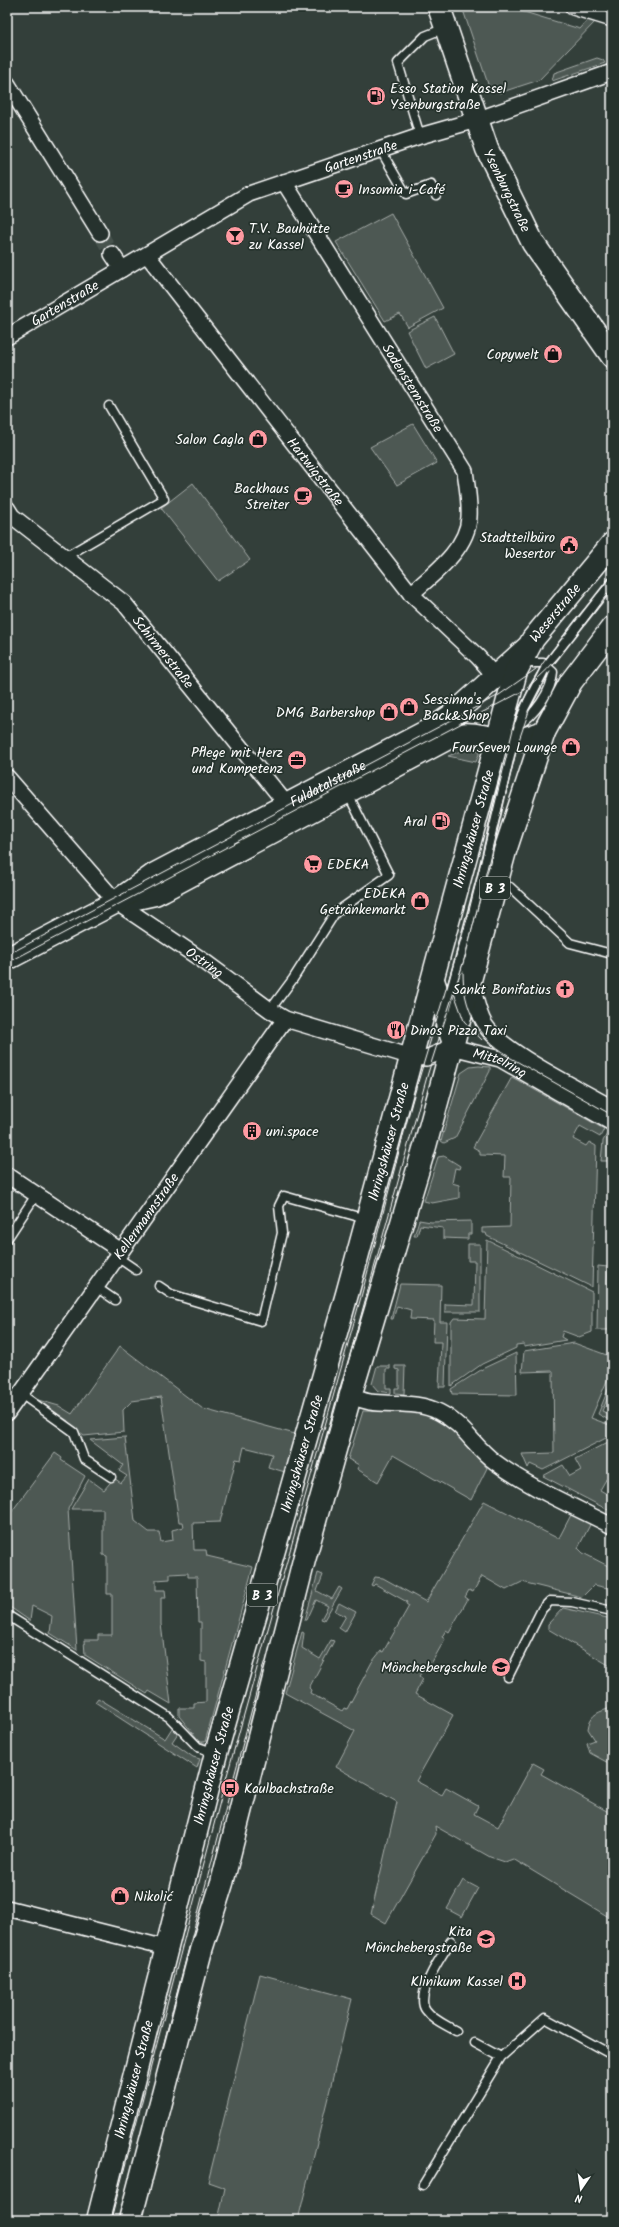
<svg xmlns="http://www.w3.org/2000/svg" width="619" height="2227" font-family="Kalam,sans-serif">
  <style>
    .green { fill: #4d5853; stroke: #a6aca9 }
    .lines { fill: none; stroke-linecap: round; stroke-linejoin: round }
    .street-tunnel { stroke: #47524e; stroke-width: 15; stroke-dasharray: 15 8; stroke-linecap: butt }
    .lane-casing { stroke: #fff; stroke-width: 11 }
    .street-casing { stroke: #fff; stroke-width: 18 }
    .secondary-casing { stroke: #fff; stroke-width: 25 }
    .primary-casing { stroke: #fff; stroke-width: 25 }
    .lane { stroke: #26332d; stroke-width: 8 }
    .street { stroke: #26332d; stroke-width: 15 }
    .secondary { stroke: #26332d; stroke-width: 22 }
    .primary { stroke: #26332d; stroke-width: 22 }
    .tram { stroke: #fff; stroke-width: 1 }
    .labels { text-anchor: middle; stroke-width: 3.5; stroke-linejoin: round; paint-order: stroke }
    .shield { fill: #26332d; stroke: #bec2c0; stroke-width: 1 }
    .shield-label { font-size: 13px; font-weight: bold; fill: #fff }
    .poi-label { font-size: 14px; fill: #fff; stroke: #26332d; text-anchor: end }
    .street-label { font-size: 14px; fill: #fff; stroke: #26332d }
  </style>
  <rect width="100%" height="100%" fill="#333f3a"/>
  <filter id="ink" filterUnits="userSpaceOnUse"><feTurbulence type="fractalNoise" baseFrequency=".025" numOctaves="2"/><feDisplacementMap in="SourceGraphic" scale="8" xChannelSelector="R" yChannelSelector="G"/><feConvolveMatrix kernelMatrix="1 2 1 2 8 2 1 2 1" color-interpolation-filters="sRGB"/></filter>
  <g filter="url(#ink)">
    <!-- green -->
    <path class="green" d="M462,7h46l72,22 9,-10 7,2 -57,59 -40,13 -10,-6z
      M597,58l6,2 2,3 -53,18 2,-8z
      M391,213l52,95 -35,19 -8,-13 -15,7 -49,-79z
      M435,317l19,37 -28,15 -19,-38z
      M413,424l24,39 -40,22 -27,-38z
      M193,483l57,77 -32,21 -57,-73z
      M468,748l10,2 1,4 -3,8 -28,-6z
      M479,1066l11,1v4l-35,67 -11,5 -3,-2 20,-68 9,-6z
      M512,1077l92,52 -4,8 -20,-11 -7,13 13,7 3,-4 7,4 -4,141 -105,-51 -1,-3h-4v-5l28,-1 1,-50h-7l1,-21 -25,-1v-4l-7,-4z
      M608,1132l4,2v27h-11l2,-20z
      M444,1156l16,10 -1,3 -4,-1 -3,15 7,2v13l-27,5 -8,-2 14,-44z
      M419,1220l12,2 40,-1v13h-3v5l-25,-1v-10l-23,-3 -3,11h-3z
      M487,1240l105,52v40l-13,5 -16,-6 -2,6 5,3 -42,7v-3l-8,1v3l-34,16 -31,22v-64l3,-4 31,1z
      M468,1244h12v68h-35v-8l29,1 1,-44h-7z
      M598,1266l10,1 -1,16 5,1v46h-15z
      M400,1284l41,1 -1,37h7l-2,65h-6l2,-45h-8l1,-22 -24,-1 1,-9 -14,-4 -4,13h-2z
      M574,1343l38,14v12l-21,49 21,8v9l-69,35 -13,-6 -2,4 -6,-14 32,-1 -1,-82 -31,1 2,-21z
      M120,1346l83,63 92,25 -10,38 -17,-5 4,-13 -28,-7 -3,13 -5,-1 -16,63 -27,1 1,27h12l1,6 46,11 -48,175h-5l-21,-26v-8h15v-5l12,-1v-40l-5,-1v-39h-3l-1,-45h-9v-4l-18,1v5l-14,1v10h9l1,8h-5v26l10,80 -22,-13 -2,3 -62,-39 -1,-15h14v-5h14v-41h-5v-38l-4,-1v-46h-32l18,-30 15,11 10,-12 7,5 6,-7 -8,-5 4,-6 -33,-25 35,-3 10,84 14,11h10l2,10 12,-2 -1,-10 12,-3 -1,-5h-4l-18,-125 -29,4 -9,9 1,22 -40,4 -18,-13 2,-2 -30,-21 21,6 13,8z
      M516,1353l1,42 -65,-1 -1,-5 33,-21z
      M377,1366h13v3h-4v19h5v5l-13,-2 -6,-7z
      M395,1366h10l-1,28 -9,-1v-5h4v-18l-4,-1z
      M612,1380v8l-10,23 9,4 -2,5 -11,-6z
      M363,1411c16,1 34,-1 50,1 32,4 55,34 74,56l-16,32 -78,-45 -15,27 -21,-13 2,-4 -11,-6z
      M612,1440v29l-12,21 12,7v15l-69,-36 20,-11 7,11 11,-6 -6,-11z
      M55,1453l7,5 -1,2 24,16 -17,33 9,141 -27,-17 2,-17 -20,-10 -2,15 -23,-16v-87z
      M484,1501l73,37h2l13,-25 19,10 -13,25 5,5 29,15v21l-18,-4 -12,12 -60,-15 -16,8 -24,-14 -9,16 -4,-2 -4,7 3,2 -19,33 -3,-2 -4,7 3,2 -18,32 -3,-2 -5,7 4,3 -8,15 38,21 -37,66 26,14 4,-7 32,18 -4,8 24,13 35,-64 11,6 -3,5 71,40v105l-99,-60 -8,3 -15,-5 -55,-31 1,8 -50,89 -15,-9 26,-112 -61,-35 19,-36 -70,-38 17,-61 2,1 -2,15 18,11 11,-19 3,1 -25,47 2,2 -1,3 32,18 2,-3 3,1 25,-47 9,-11 2,1 26,-46 -3,-2 1,-2 -32,-18 -2,2 -2,-1 4,-8 8,1 43,24z
      M318,1573l5,2 -6,16 15,8 7,-12 3,2 -18,31 -3,-1 7,-13 -12,-6 -9,20h-2z
      M339,1603l17,9 -11,20 -6,-4 7,-12 -11,-5z
      M563,1608l49,11v48l-64,-38v-5z
      M98,1698l67,41 7,-11 6,5 -6,9 21,15 7,2 -3,9 -102,-66z
      M612,1698v67l-22,-12 -3,-10 8,-3 -7,-11c2,-13 7,-16 20,-20z
      M463,1880l15,8 -16,29 -15,-8z
      M260,1974l92,25 -54,221h-80l7,-32 -17,-6z"/>
    <g class="lines">
      <!-- street-tunnel -->
      <path class="street-tunnel" d="M100,233l12,21"/>
      <!-- lane casing -->
      <g class="lane-casing">
        <path id="lane" d="M420,136l-22,-73 27,-27 20,-8
          M380,149l26,45 25,-9 5,10
          M65,557l99,-58 -55,-93
          M518,725c16,-9 34,-34 35,-53l-10,-9h-20
          M497,884l13,3 60,56 42,11
          M446,1009l35,-129 29,-125 14,-46 23,-44 65,-83
          M270,1010l23,-31 42,-66 54,-38 -42,-83
          M7,1239l29,-44
          M117,1257l19,13
          M159,1286l12,8 90,27 21,-88 -3,-27 5,-10 82,23
          M96,1287l19,13
          M21,1394l53,38 10,27 27,18
          M7,1615l162,102 29,30 18,6
          M508,1677l34,-68 8,-8 22,1 40,9
          M451,1941c-9,14 -37,54 -25,69 7,10 20,15 30,21
          M475,2043l26,14 44,-39 67,37
          M423,2185l78,-128"/>
      </g>
      <!-- street casing -->
      <g class="street-casing">
        <g id="street">
          <path d="M573,7l39,12"/>
          <path d="M7,83l93,150"/>
          <path id="s1" d="M284,182l181,289c2,15 5,31 4,46 -1,32 -37,58 -58,77"/>
          <path d="M112,254l10,15"/>
          <path id="s2" d="M148,256l263,338 67,63 17,19"/>
          <path id="s3" d="M7,337l242,-143 171,-58 56,-16 136,-48"/>
          <path id="s4" d="M7,508l5,8 112,87 168,208"/>
          <path id="s5" d="M7,777l109,125 89,60 65,48 15,9 127,38 14,1 26,-11"/>
          <path id="s6" d="M435,975l5,15 4,36 8,21 48,12 112,64"/>
          <path d="M471,981c4,14 6,31 14,44 17,27 97,65 127,83"/>
          <path d="M7,1175l114,76"/>
          <path d="M350,1396c7,2 14,5 20,6 23,3 48,-1 69,10 26,13 34,34 56,50 35,26 78,44 117,64"/>
          <path id="s7" d="M7,1413l278,-394"/>
          <path d="M7,1908l159,40"/>
        </g>
      </g>
      <!-- secondary casing -->
      <g class="secondary-casing">
        <g id="secondary">
          <path id="s8" d="M439,7l48,142 46,94 79,113"/>
          <path d="M123,901l32,-7 8,-4 289,-154c25,-6 38,5 62,4 10,0 21,-5 30,-8"/>
          <path id="s9" d="M7,959l109,-57 39,-28 280,-147 20,-14 72,-65"/>
        </g>
      </g>
      <!-- primary casing -->
      <g class="primary-casing">
        <g id="primary">
          <path id="s10" d="M98,2220l118,-467 131,-459 169,-623 17,-32 79,-95"/>
          <path d="M130,2220l71,-270 21,-67 82,-323 46,-164 75,-250 80,-295 39,-119 27,-50 41,-54"/>
        </g>
      </g>
      <!-- lane -->
      <use href="#lane" class="lane"/>
      <!-- street -->
      <use href="#street" class="street"/>
      <!-- secondary -->
      <use href="#secondary" class="secondary"/>
      <!-- primary -->
      <use href="#primary" class="primary"/>
      <!-- tram -->
      <path class="tram" d="M7,955l492,-260 37,-26
        M465,958l54,-218 10,-29 21,-39
        M7,963l514,-271c38,-27 62,-68 91,-104
        M463,972c0,35 14,65 45,83
        M454,993l10,28 18,19
        M502,1053l110,62
        M318,1471l110,-398 38,-119
        M162,2050l102,-387
        M111,2220l113,-434 137,-489 51,-195 55,-183 48,-198 15,-36 13,-22 37,-49 32,-38"/>
    </g>
  </g>
  <!-- icons -->
  <defs>
    <g id="fuel-disc" transform="scale(1)"><circle r="9.5" fill="#ff9aa2" stroke="#26332d"/><path d="M-5.5-6h7V0h2V4h1.3V-2.5L3-4.5l.8-.8L6-3V5H2.5V1h-1V6h-7ZM-4.2-4.7v3.2H.2V-4.7Z" fill="#111"/></g>
    <g id="cafe-disc" transform="scale(1)"><circle r="9.5" fill="#ff9aa2" stroke="#26332d"/><path d="M-5.5-4.5H6V0H3Q3 3.5 0 3.5H-2.5Q-5.5 3.5-5.5 0ZM3-3.2v2h1.7v-2ZM-6 4.5H4V6H-6Z" fill="#111"/></g>
    <g id="bar-disc" transform="scale(1)"><circle r="9.5" fill="#ff9aa2" stroke="#26332d"/><path d="M-6-5H6L.8 .8V4.5H3.5V6h-7V4.5H-.8V.8Z" fill="#111"/></g>
    <g id="shop-disc" transform="scale(1)"><circle r="9.5" fill="#ff9aa2" stroke="#26332d"/><path d="M-5-2.5h2.3a2.7 3.5 0 0 1 5.4 0H5L5.5 6h-11ZM-1.5-2.5h3a1.5 2.3 0 0 0-3 0Z" fill="#111"/></g>
    <g id="civic-disc" transform="scale(1)"><circle r="9.5" fill="#ff9aa2" stroke="#26332d"/><path d="M-.6-6.5H3V-4.5H.6V-3L4-1V1h2V6H-6V1h2V-1L-.6-3ZM-1.2 2.5V6h2.4V2.5Z" fill="#111"/></g>
    <g id="office-disc" transform="scale(1)"><circle r="9.5" fill="#ff9aa2" stroke="#26332d"/><path d="M-6-3h4V-5.5h4V-3h4V5H-6ZM-1-4.5V-3h2v-1.5ZM-6 0V1H6V0Z" fill="#111"/></g>
    <g id="supermarket-disc" transform="scale(1)"><circle r="9.5" fill="#ff9aa2" stroke="#26332d"/><path d="M-6-5.5h2.5l.6 2H6L4.5 2H-2.5L-4.4-4H-6ZM-1.5 3.2a1.3 1.3 0 1 0 .1 0ZM3 3.2a1.3 1.3 0 1 0 .1 0Z" fill="#111"/></g>
    <g id="church-disc" transform="scale(1)"><circle r="9.5" fill="#ff9aa2" stroke="#26332d"/><path d="M-1.2-6h2.4v3.5h3.3v2.4h-3.3V6h-2.4V-.1h-3.3v-2.4h3.3Z" fill="#111"/></g>
    <g id="restaurant-disc" transform="scale(1)"><circle r="9.5" fill="#ff9aa2" stroke="#26332d"/><path d="M-5-6h1v4h1v-4h1v4h1v-4h1v5L-1.5 .5V6h-2V.5L-5-1ZM5-6V6H3V1.5H1.5Q1.5-4 5-6Z" fill="#111"/></g>
    <g id="building-disc" transform="scale(1)"><circle r="9.5" fill="#ff9aa2" stroke="#26332d"/><path d="M-4-6H4V6H1V3H-1V6H-4ZM-2.5-4.3h1.7v1.8h-1.7ZM.8-4.3h1.7v1.8H.8ZM-2.5-1h1.7V.8h-1.7ZM.8-1h1.7V.8H.8Z" fill="#111"/></g>
    <g id="school-disc" transform="scale(1)"><circle r="9.5" fill="#ff9aa2" stroke="#26332d"/><path d="M0-5L7-2L0 1L-7-2ZM-4 1L0 2.5L4 1V4Q0 6-4 4Z" fill="#111"/></g>
    <g id="bus-disc" transform="scale(1)"><circle r="9.5" fill="#ff9aa2" stroke="#26332d"/><path d="M-5-6H5V4H4V6H2V4H-2V6H-4V4H-5ZM-3.5-4V0h7V-4ZM-3.5 1.2v1.5H-2V1.2ZM2 1.2v1.5H3.5V1.2Z" fill="#111"/></g>
    <g id="hospital-disc" transform="scale(1)"><circle r="9.5" fill="#ff9aa2" stroke="#26332d"/><path d="M-5-5h3v3.5h4V-5h3V5h-3V1.5h-4V5h-3Z" fill="#111"/></g>
  </defs>
  <g fill-rule="evenodd">
    <use href="#fuel-disc" x="376" y="96"/>
    <use href="#cafe-disc" x="344" y="189"/>
    <use href="#bar-disc" x="235" y="236"/>
    <use href="#shop-disc" x="553" y="354"/>
    <use href="#shop-disc" x="258" y="439"/>
    <use href="#cafe-disc" x="303" y="496"/>
    <use href="#civic-disc" x="569" y="545"/>
    <use href="#shop-disc" x="409" y="707"/>
    <use href="#shop-disc" x="389" y="712"/>
    <use href="#shop-disc" x="571" y="747"/>
    <use href="#office-disc" x="297" y="760"/>
    <use href="#fuel-disc" x="441" y="821"/>
    <use href="#supermarket-disc" x="313" y="864"/>
    <use href="#shop-disc" x="420" y="901"/>
    <use href="#church-disc" x="565" y="989"/>
    <use href="#restaurant-disc" x="396" y="1030"/>
    <use href="#building-disc" x="252" y="1131"/>
    <use href="#school-disc" x="501" y="1667"/>
    <use href="#bus-disc" x="230" y="1788"/>
    <use href="#shop-disc" x="120" y="1896"/>
    <use href="#school-disc" x="486" y="1939"/>
    <use href="#hospital-disc" x="517" y="1981"/>
  </g>
  <g class="labels">
    <!-- shield labels -->
    <g class="shield">
      <rect x="480" y="877" width="30" height="22" rx="3"/>
      <rect x="247" y="1584" width="30" height="22" rx="3"/>
    </g>
    <g class="shield-label">
      <text x="495" y="893">B 3</text>
      <text x="262" y="1600">B 3</text>
    </g>
    <!-- poi labels -->
    <g class="poi-label">
      <text x="390" y="93" text-anchor="start">Esso Station Kassel<tspan x="390" dy="16">Ysenburgstraße</tspan></text>
      <text x="358" y="194" text-anchor="start">Insomia i-Café</text>
      <text x="249" y="233" text-anchor="start">T.V. Bauhütte<tspan x="249" dy="16">zu Kassel</tspan></text>
      <text x="539" y="359">Copywelt</text>
      <text x="244" y="444">Salon Cagla</text>
      <text x="289" y="493">Backhaus<tspan x="289" dy="16">Streiter</tspan></text>
      <text x="555" y="542">Stadtteilbüro<tspan x="555" dy="16">Wesertor</tspan></text>
      <text x="423" y="704" text-anchor="start">Sessinna's<tspan x="423" dy="16">Back&amp;Shop</tspan></text>
      <text x="375" y="717">DMG Barbershop</text>
      <text x="557" y="752">FourSeven Lounge</text>
      <text x="283" y="757">Pflege mit Herz<tspan x="283" dy="16">und Kompetenz</tspan></text>
      <text x="427" y="826">Aral</text>
      <text x="327" y="869" text-anchor="start">EDEKA</text>
      <text x="406" y="898">EDEKA<tspan x="406" dy="16">Getränkemarkt</tspan></text>
      <text x="551" y="994">Sankt Bonifatius</text>
      <text x="410" y="1035" text-anchor="start">Dinos Pizza Taxi</text>
      <text x="266" y="1136" text-anchor="start">uni.space</text>
      <text x="487" y="1672">Mönchebergschule</text>
      <text x="244" y="1793" text-anchor="start">Kaulbachstraße</text>
      <text x="134" y="1901" text-anchor="start">Nikolić</text>
      <text x="472" y="1936">Kita<tspan x="472" dy="16">Mönchebergstraße</tspan></text>
      <text x="503" y="1986">Klinikum Kassel</text>
    </g>
    <!-- street labels -->
    <g class="street-label">
      <text dy="5" stroke="none"><textPath href="#s3" startOffset="399">Gartenstraße</textPath></text>
      <text dy="5" stroke="none"><textPath href="#s8" startOffset="196">Ysenburgstraße</textPath></text>
      <text dy="5" stroke="none"><textPath href="#s3" startOffset="67">Gartenstraße</textPath></text>
      <text dy="5" stroke="none"><textPath href="#s1" startOffset="243">Sodensternstraße</textPath></text>
      <text dy="5" stroke="none"><textPath href="#s2" startOffset="273">Hartwigstraße</textPath></text>
      <text dy="5" stroke="none"><textPath href="#s10" startOffset="1675">Weserstraße</textPath></text>
      <text dy="5" stroke="none"><textPath href="#s4" startOffset="214">Schirmerstraße</textPath></text>
      <text dy="5" stroke="none"><textPath href="#s9" startOffset="366">Fuldatalstraße</textPath></text>
      <text dy="5" stroke="none"><textPath href="#s10" startOffset="1441">Ihringshäuser Straße</textPath></text>
      <text dy="5" stroke="none"><textPath href="#s5" startOffset="273">Ostring</textPath></text>
      <text dy="5" stroke="none"><textPath href="#s6" startOffset="125">Mittelring</textPath></text>
      <text dy="5" stroke="none"><textPath href="#s10" startOffset="1117">Ihringshäuser Straße</textPath></text>
      <text dy="5" stroke="none"><textPath href="#s7" startOffset="241">Kellermannstraße</textPath></text>
      <text dy="5" stroke="none"><textPath href="#s10" startOffset="793">Ihringshäuser Straße</textPath></text>
      <text dy="5" stroke="none"><textPath href="#s10" startOffset="469">Ihringshäuser Straße</textPath></text>
      <text dy="5" stroke="none"><textPath href="#s10" startOffset="145">Ihringshäuser Straße</textPath></text>
    </g>
  </g>
  <!-- margin -->
  <rect width="619" height="2227" fill="none" stroke="#26332d" stroke-width="24"/>
  <rect x="12" y="12" width="595" height="2203" fill="none" stroke="#fff" stroke-width="1.5" filter="url(#ink)"/>
  <!-- north arrow -->
  <g transform="translate(581 2189) rotate(193)" stroke="#26332d" stroke-width="3" paint-order="stroke">
  <path d="M0-3L7 15L0 10L-7 15Z" fill="#ffffff"/>
  <text y="-6" font-size="11" font-weight="bold" text-anchor="middle" fill="#ffffff">N</text>
  </g>
</svg>
